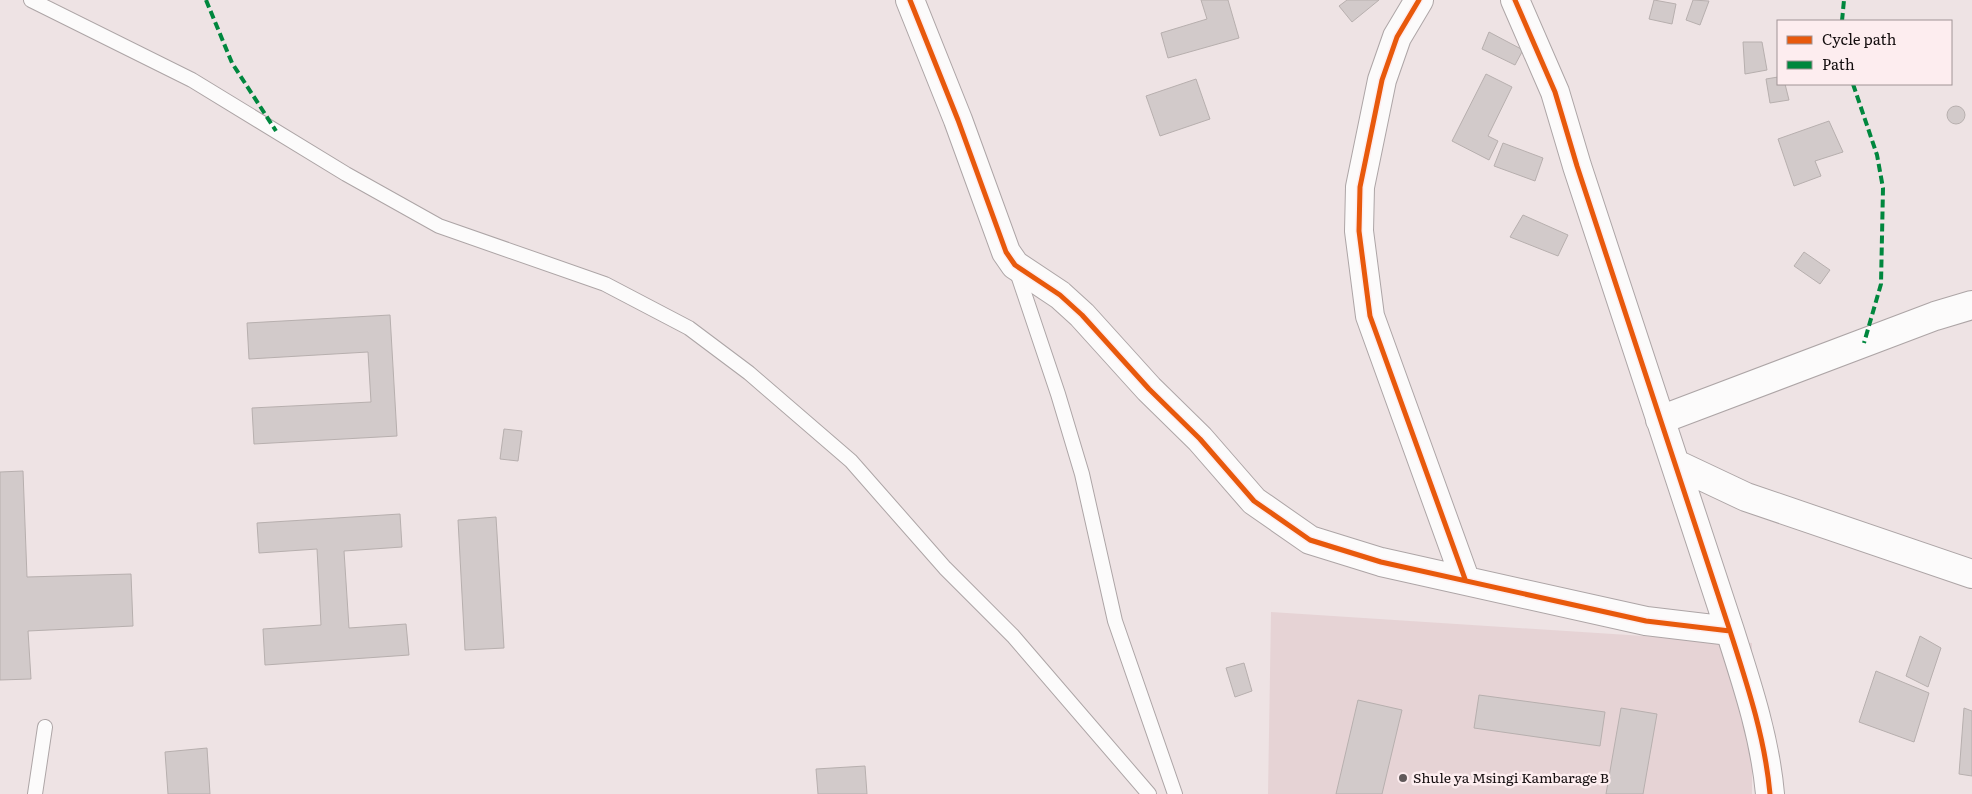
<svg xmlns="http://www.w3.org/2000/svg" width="1972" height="794" font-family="Literata,serif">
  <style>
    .built { fill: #e6d3d5 }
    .building { fill: #d2caca; stroke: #b7afae }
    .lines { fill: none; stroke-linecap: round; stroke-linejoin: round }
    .lane-casing { stroke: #ada5a6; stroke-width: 16 }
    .street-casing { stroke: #ada5a6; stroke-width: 30 }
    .lane { stroke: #fcfbfb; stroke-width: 14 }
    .street { stroke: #fcfbfb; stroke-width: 28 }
    .quiet { stroke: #00873e; stroke-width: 4; stroke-dasharray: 8 4; stroke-linecap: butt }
    .cycleway-casing { stroke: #fdedef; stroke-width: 8 }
    .cycleway { stroke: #e8590c; stroke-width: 5 }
    .poi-dot { fill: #60595a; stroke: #fdedef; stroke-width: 2 }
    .labels { text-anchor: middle; stroke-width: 5; stroke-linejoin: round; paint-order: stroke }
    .poi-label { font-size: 14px; fill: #140e0f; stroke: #fdedef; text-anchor: start }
  </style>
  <rect width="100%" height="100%" fill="#eee3e4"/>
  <!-- built -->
  <path class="built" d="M1271,612l481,31v151h-484z"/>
  <!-- building -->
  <path class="building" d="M1201,0h27l11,38 -71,20 -7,-25 46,-14z
    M1347,0h32l-27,22 -13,-16z
    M1654,0l22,4 -4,20 -23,-5z
    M1693,0l16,1 -9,24 -14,-5z
    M1489,32l34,18 -8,15 -33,-16z
    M1743,42h19l5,28 -22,4z
    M1486,74l26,13 -24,49 10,5 -9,19 -37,-19z
    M1778,77v7h7l4,16 -19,3 -4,-24z
    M1196,79l14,40 -50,17 -14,-40z
    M1947 115a9 9 0 1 1 18 0a9 9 0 1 1-18 0Z
    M1829,121l14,31 -28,9 6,15 -27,10 -16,-47z
    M1503,143l40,15 -8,23 -41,-15z
    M1523,215l45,20 -10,21 -48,-19z
    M1804,252l26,18 -10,14 -26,-18z
    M390,315l7,121 -143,8 -2,-36 119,-6 -3,-50 -119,7 -2,-36z
    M504,429l18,2 -4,30 -18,-2z
    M23,471l4,106 104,-3 2,52 -105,5 3,48 -31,1v-208z
    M400,514l2,33 -58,4 5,77 57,-4 3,31 -144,10 -2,-36 58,-4 -4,-76 -58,4 -2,-30z
    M496,517l8,131 -39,2 -7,-130z
    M1920,636l21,12 -13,39 -22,-11z
    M1244,663l8,28 -17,6 -9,-29z
    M1876,671l53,22 -15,49 -55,-20z
    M1479,695l126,17 -5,34 -126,-18z
    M1358,700l44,10 -20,84h-46z
    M1621,708l36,6 -14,80h-37z
    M1964,708l8,3v65l-13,-2z
    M207,748l3,46h-42l-3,-42z
    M865,766l2,28h-49l-2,-25z"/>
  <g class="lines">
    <!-- lane casing -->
    <g class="lane-casing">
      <path id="lane" d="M31,0l161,80 154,94 93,52 166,58 84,44 60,45 102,88 94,107 68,68 136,158
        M1016,269l42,125 24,80 33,147 60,173
        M35,794l10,-67"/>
    </g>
    <!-- street casing -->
    <g class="street-casing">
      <path id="street" d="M910,0l48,120 48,132 9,13 45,30 22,20 67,74 51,50 54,62 56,39 71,22 265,59 84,10
        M1419,0l-22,37 -15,43 -22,107 -1,44 11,85 95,263
        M1515,0l40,92 22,74 153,465c17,53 35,107 40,163
        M1660,420l275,-104 37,-11
        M1676,464l70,33 226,77"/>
    </g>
    <!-- lane -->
    <use href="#lane" class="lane"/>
    <!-- street -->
    <use href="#street" class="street"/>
    <!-- quiet -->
    <path class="quiet" d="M206,0l26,63 44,68
      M1842,21l2,-21
      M1853,84l24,71 6,33 -2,96 -17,59"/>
    <!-- cycleway casing -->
    <g class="cycleway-casing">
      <path id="cycleway" d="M910,0l48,120 48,132 9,13 45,30 22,20 67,74 51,50 54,62 56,39 71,22 265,59 84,10
        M1419,0l-22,37 -15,43 -22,107 -1,44 11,85 95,263
        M1515,0l40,92 22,74 153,465c17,53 35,107 40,163"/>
    </g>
    <!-- cycleway -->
    <use href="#cycleway" class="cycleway"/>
  </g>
  <!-- markers -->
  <circle class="poi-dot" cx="1403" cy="778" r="5"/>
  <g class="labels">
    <!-- poi labels -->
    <g class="poi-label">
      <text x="1413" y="783">Shule ya Msingi Kambarage B</text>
    </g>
  </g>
  <!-- legend -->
  <rect x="1777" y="20" width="175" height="65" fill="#fdedef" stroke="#a09495"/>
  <rect x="1787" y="36" width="25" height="8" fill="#e8590c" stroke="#a09495"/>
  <text x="1822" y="45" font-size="15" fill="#140e0f">Cycle path</text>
  <rect x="1787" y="61" width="25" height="8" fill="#00873e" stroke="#a09495"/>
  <text x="1822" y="70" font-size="15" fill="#140e0f">Path</text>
</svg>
